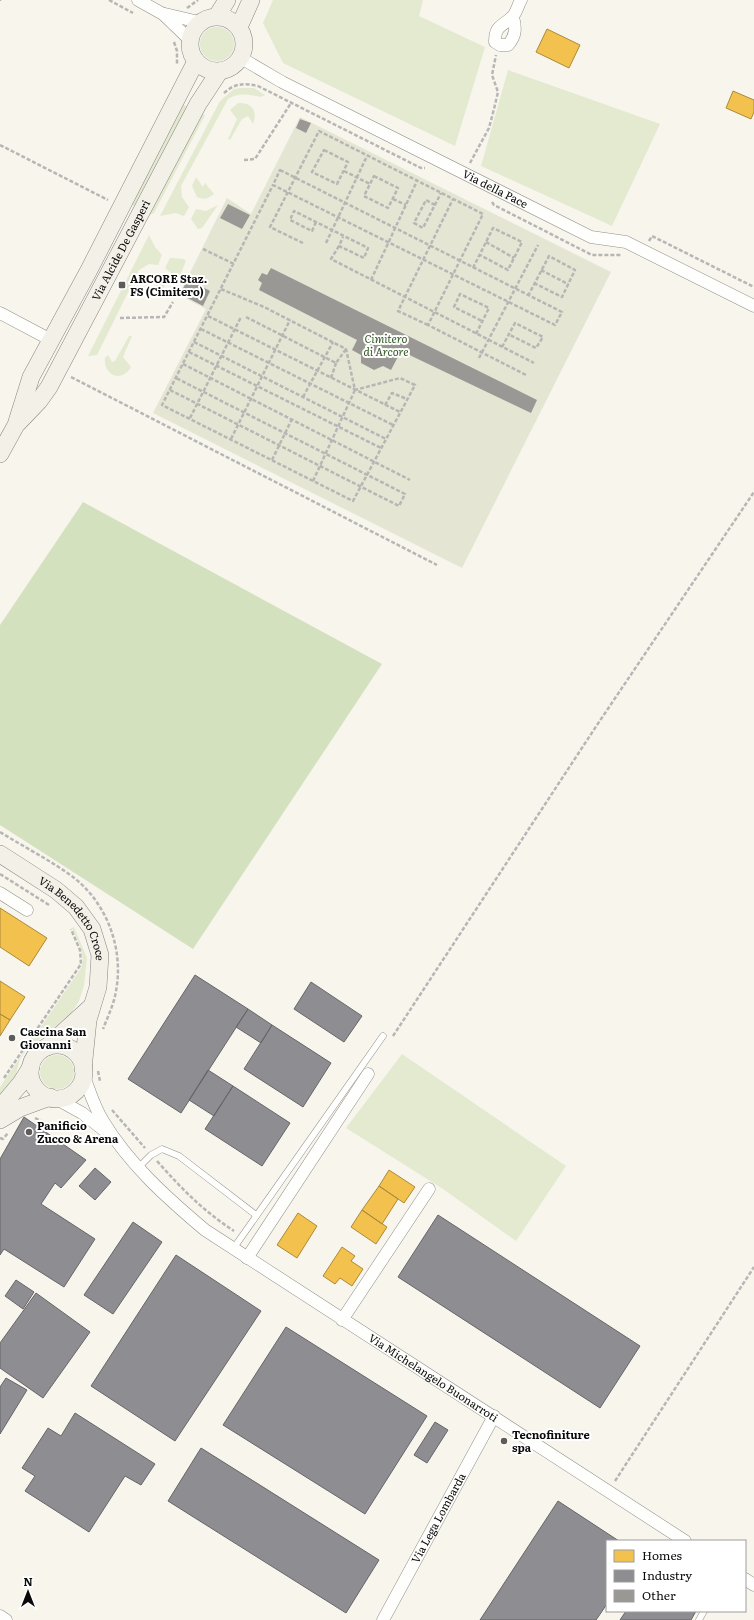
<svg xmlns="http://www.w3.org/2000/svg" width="754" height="1620" font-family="Literata,serif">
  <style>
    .green { fill: #e3ead0 }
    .forest { fill: #d4e1bf }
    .cemetery { fill: #e4e6d3 }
    .homes { fill: #f2c14e; stroke: #ac8a3a }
    .industry { fill: #8d8d92; stroke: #666669 }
    .building { fill: #9a9894 }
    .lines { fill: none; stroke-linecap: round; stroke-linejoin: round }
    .lane-casing { stroke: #91908c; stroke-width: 7 }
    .street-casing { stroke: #91908c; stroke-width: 13 }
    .secondary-casing { stroke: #888683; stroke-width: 18 }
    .path { stroke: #b7b6b5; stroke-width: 2.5; stroke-dasharray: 4 2; stroke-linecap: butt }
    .lane { stroke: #fefefc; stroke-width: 6 }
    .street { stroke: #fefefc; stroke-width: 12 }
    .secondary { stroke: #f3f0e8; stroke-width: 17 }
    .poi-dot { fill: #5d5c59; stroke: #fff; stroke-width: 1.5 }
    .labels { text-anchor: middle; stroke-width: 4; stroke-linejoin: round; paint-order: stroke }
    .street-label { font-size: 11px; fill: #0a0a0a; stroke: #fff }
    .poi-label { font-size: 11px; font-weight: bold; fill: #0a0a0a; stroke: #fff; text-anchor: start }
    .park-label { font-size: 11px; font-style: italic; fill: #335824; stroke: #fff }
  </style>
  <rect width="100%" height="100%" fill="#f8f5ed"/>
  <!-- green -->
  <path class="green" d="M273,0h150l-4,16 66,31 -30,99 -172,-83 -20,-40z
    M200 44a17 17 0 1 1 34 0a17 17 0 1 1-34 0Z
    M508,70l152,54 -48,102 -131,-60z
    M241,88h13l11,7 -4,2c-12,-2 -21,-5 -33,2l-47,87 1,11 7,10 -5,9 -8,-3 -16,3 60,-115 14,-12z
    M238,103c14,-1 20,8 15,21l-5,-8 -6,3 -12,21 -2,-1 9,-20 -7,-9z
    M182,104l8,4 -52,100 -7,-4z
    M199,112l6,3 -51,98 -4,2 -3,-1z
    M196,177l7,10 2,-4 9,11c-6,5 -10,6 -17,3l-5,-11z
    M218,205l-16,23 -4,1 -7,-10 5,-10 10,2z
    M149,235l6,12 7,8 -4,10 -9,-1 -10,6 -42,85 -9,1z
    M170,258l14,1 2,2 -10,24 -3,-10 -8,-7z
    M152,274h5l8,8 -2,12 -8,-10 -11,-2 3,-6z
    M129,336h3l-9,21 8,10c-9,16 -28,9 -26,-9l3,-3 4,7 3,-1z
    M74,927l13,31 -3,28 -5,15 -8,13 -44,35 -7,10 -5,18 -15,19v-9l81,-119c5,-14 -3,-27 -9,-40z
    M402,1054l164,112 -50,75 -73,-52 -97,-61z
    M40 1072a17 17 0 1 1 34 0a17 17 0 1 1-34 0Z"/>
  <!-- forest -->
  <path class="forest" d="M83,502l299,162 -189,285 -193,-124v-200z"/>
  <!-- cemetery -->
  <path class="cemetery" d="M300,117l311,155 -149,296 -309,-155 53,-104 -27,-14 48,-97 24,16z"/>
  <!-- homes -->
  <path class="homes" d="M547,29l33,16 -11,23 -33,-16z
    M733,91l21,9v12l-3,7 -25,-11z
    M0,908l47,30 -18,28 -29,-19z
    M0,981l25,16 -15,23 -10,-6z
    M0,1014l10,6 -10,16z
    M389,1170l26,17 -11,16 -25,-17z
    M379,1186l19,13 -16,25 -20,-14z
    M362,1210l25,17 -11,17 -25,-17z
    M298,1213l19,13 -20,32 -20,-13z
    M342,1247l13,9 -4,5 12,8 -11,17 -12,-8 -5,6 -12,-8z"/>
  <!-- industry -->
  <path class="industry" d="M195,975l53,34 -67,104 -53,-34z
    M311,982l51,34 -18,26 -50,-33z
    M248,1009l24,16 -11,18 -25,-16z
    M272,1025l59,38 -28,44 -59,-38z
    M208,1070l25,16 -19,30 -25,-16z
    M233,1086l57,37 -28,43 -57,-37z
    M24,1117l62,43 -25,28 -6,-5 -14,21 54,35 -31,48 -60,-38 -4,6v-96z
    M95,1168l16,14 -16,18 -16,-14z
    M438,1215l202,131 -40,62 -202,-131z
    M133,1222l29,20 -49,72 -29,-19z
    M176,1255l85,56 -86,130 -84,-55z
    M16,1280l18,12 -11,17 -18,-13z
    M36,1293l54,39 -47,66 -43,-30v-25z
    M286,1327l141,89 -62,98 -142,-89z
    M6,1378l21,12 -27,44v-47z
    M75,1413l80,51 -14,21 -16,-9 -36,56 -64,-41 10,-15 -13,-8 26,-40 13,8z
    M435,1422l13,8 -21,33 -13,-8z
    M201,1448l178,112 -33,53 -178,-112z
    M558,1501l61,40h-12v63l-11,16h-116z
    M626,1611h70l-5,9h-71z"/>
  <!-- building -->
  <path class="building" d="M300,119l11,4 -5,10 -10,-5z
    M228,204l22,11 -8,14 -22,-11z
    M271,268l266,132 -6,13 -130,-62 -10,19 -8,-4 -9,4 -13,-7v-8l-9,-5 5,-10 -98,-50 3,-7 -4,-3 4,-7 5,2z
    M188,279l22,12 -7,15 -23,-12z"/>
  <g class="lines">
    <!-- lane casing -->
    <g class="lane-casing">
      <path id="lane" d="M139,1167l12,-12 11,-6 17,7 77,59
        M233,1249l150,-213
        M699,1620l5,-9"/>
    </g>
    <!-- street casing -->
    <g class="street-casing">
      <g id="street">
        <path d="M138,0l25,14 27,26"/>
        <path d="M165,14l34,8"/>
        <path d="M513,17c3,11 3,19 -5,28h-8l-5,-3c0,-17 7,-15 17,-25 4,-3 6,-12 9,-17"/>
        <path id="s1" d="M241,58l41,24 309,155 35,5 128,64"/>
        <path d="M0,313l51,27"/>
        <path d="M0,893l27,17"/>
        <path id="s2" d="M83,1074c6,15 11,33 20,47 26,43 64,77 102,109l480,311"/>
        <path d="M55,1098l27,15 23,18"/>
        <path d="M247,1258l121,-184"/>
        <path d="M342,1320l87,-131"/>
        <path d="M745,1579l9,6"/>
        <path d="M0,1616l6,4"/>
        <path id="s3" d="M383,1620l111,-204"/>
      </g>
    </g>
    <!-- secondary casing -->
    <g class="secondary-casing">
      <g id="secondary">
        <path d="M217,16l10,-16"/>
        <circle cx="217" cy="44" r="27"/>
        <path d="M239,27l12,-27"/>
        <path id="s4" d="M18,423l21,-22 10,-14 149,-283 21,-32"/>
        <path d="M0,454l16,-29 15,-48 58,-107 107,-209"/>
        <path id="s5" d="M0,854l56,36 20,17 16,22 8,26 -2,32 -10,33 -5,49"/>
        <circle cx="57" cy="1072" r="27"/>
        <path d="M47,1047l44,-40"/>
        <path d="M0,1108l21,-25 10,-16"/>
        <path d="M0,1120l20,-12 30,-11"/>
      </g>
    </g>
    <!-- path -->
    <path class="path" d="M109,0l24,13
      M0,1v-1
      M187,8l11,-8
      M174,42l3,9v13
      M224,93c11,-10 20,-10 34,-7l163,82h4
      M0,145l108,55
      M324,150l24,12 -11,22 -25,-12z
      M244,160l11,-1 36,-56
      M470,163l19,-35 5,-19 4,-17 -6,-17 4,-20
      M280,170l282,142 -7,13 -282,-140z
      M344,171l26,13
      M374,176l24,12 -10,20 -24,-12z
      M393,199l13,6
      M492,202l2,3 98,50h30
      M435,205l-9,-5 -12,23 9,5 18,-35
      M316,222l-4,9 -22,-11 4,-9 74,37 -4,10 -25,-12 4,-9
      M649,241l3,-5 102,51
      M486,242l28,16
      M303,243l-33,-16 49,-96 164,83 -55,111 98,50
      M326,243l41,-87
      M339,246l-8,13 203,104
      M203,249l31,15
      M473,268l20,-40 29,14 -14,28 -28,-15
      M541,270l27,14
      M371,280l46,-99
      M221,289l43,18 82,42 9,41 45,-12 15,7 -62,116 -191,-96 111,-220
      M528,296l21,-40 26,14 -13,27 -28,-14
      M208,316l192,96
      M246,317l90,46 10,-14
      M120,318l44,-1 9,-15
      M428,325l-30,-14 55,-112
      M201,329l192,96
      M476,334l13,-26 -29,-14 -6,13 28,14
      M194,342l192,97
      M502,347l13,-24 28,14 -7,11 -28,-14
      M189,352l192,96
      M479,358l59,-113
      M183,364l227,116
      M71,377l366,188
      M331,378l5,-15
      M170,390l229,116 6,-12 -229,-116
      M303,397l30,-55
      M385,405l7,-12 15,6
      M190,418l51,-101
      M231,439l59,-119
      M272,460l20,-41
      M313,481l42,-91
      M0,832c24,15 50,28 73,45 34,26 51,72 43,114 -2,13 -8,25 -13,38
      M0,874l49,31
      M393,1036l204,-311 157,-233
      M98,1071l2,10
      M4,1078l77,-114 -1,-14 -9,-21
      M112,1110l33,38
      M35,1118l10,5
      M0,1138l3,1 5,-6
      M157,1161c25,28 45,49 77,70
      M615,1481l139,-214"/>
    <!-- lane -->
    <use href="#lane" class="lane"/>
    <!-- street -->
    <use href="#street" class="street"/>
    <!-- secondary -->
    <use href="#secondary" class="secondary"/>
  </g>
  <!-- markers -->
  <g class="poi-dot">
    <rect x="118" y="281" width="8" height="8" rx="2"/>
    <circle cx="12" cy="1038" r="4"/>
    <circle cx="29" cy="1132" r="4"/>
    <circle cx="504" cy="1441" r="4"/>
  </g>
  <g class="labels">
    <!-- street labels -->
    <g class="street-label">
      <text dy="4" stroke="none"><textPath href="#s1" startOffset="286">Via della Pace</textPath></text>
      <text dy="4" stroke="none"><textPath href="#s4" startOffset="202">Via Alcide De Gasperi</textPath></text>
      <text dy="4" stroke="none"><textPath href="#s5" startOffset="100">Via Benedetto Croce</textPath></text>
      <text dy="4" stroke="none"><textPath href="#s2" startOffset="473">Via Michelangelo Buonarroti</textPath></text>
      <text dy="4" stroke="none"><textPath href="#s3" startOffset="116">Via Lega Lombarda</textPath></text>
    </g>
    <!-- poi labels -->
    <g class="poi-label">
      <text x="130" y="283">ARCORE Staz.<tspan x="130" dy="13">FS (Cimitero)</tspan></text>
      <text x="20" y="1036">Cascina San<tspan x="20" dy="13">Giovanni</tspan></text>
      <text x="37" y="1130">Panificio<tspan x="37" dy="13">Zucco &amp; Arena</tspan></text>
      <text x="512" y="1439">Tecnofiniture<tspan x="512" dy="13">spa</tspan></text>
    </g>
    <!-- park labels -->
    <g class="park-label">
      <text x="386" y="343">Cimitero<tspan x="386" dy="13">di Arcore</tspan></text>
    </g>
  </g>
  <!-- legend -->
  <rect x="606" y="1540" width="140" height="72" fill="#ffffff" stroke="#9d9d9d"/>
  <rect x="614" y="1550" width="20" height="12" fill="#f2c14e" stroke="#9d9d9d"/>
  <text x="642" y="1560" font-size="12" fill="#0a0a0a">Homes</text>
  <rect x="614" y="1570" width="20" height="12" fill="#8d8d92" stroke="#9d9d9d"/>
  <text x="642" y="1580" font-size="12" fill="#0a0a0a">Industry</text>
  <rect x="614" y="1590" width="20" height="12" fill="#9a9894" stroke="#9d9d9d"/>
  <text x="642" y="1600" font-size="12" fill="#0a0a0a">Other</text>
  <!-- north arrow -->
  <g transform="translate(28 1592)" stroke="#ffffff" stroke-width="3" paint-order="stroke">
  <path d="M0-3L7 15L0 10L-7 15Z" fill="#0a0a0a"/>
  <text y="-6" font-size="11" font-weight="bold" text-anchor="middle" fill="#0a0a0a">N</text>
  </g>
</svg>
